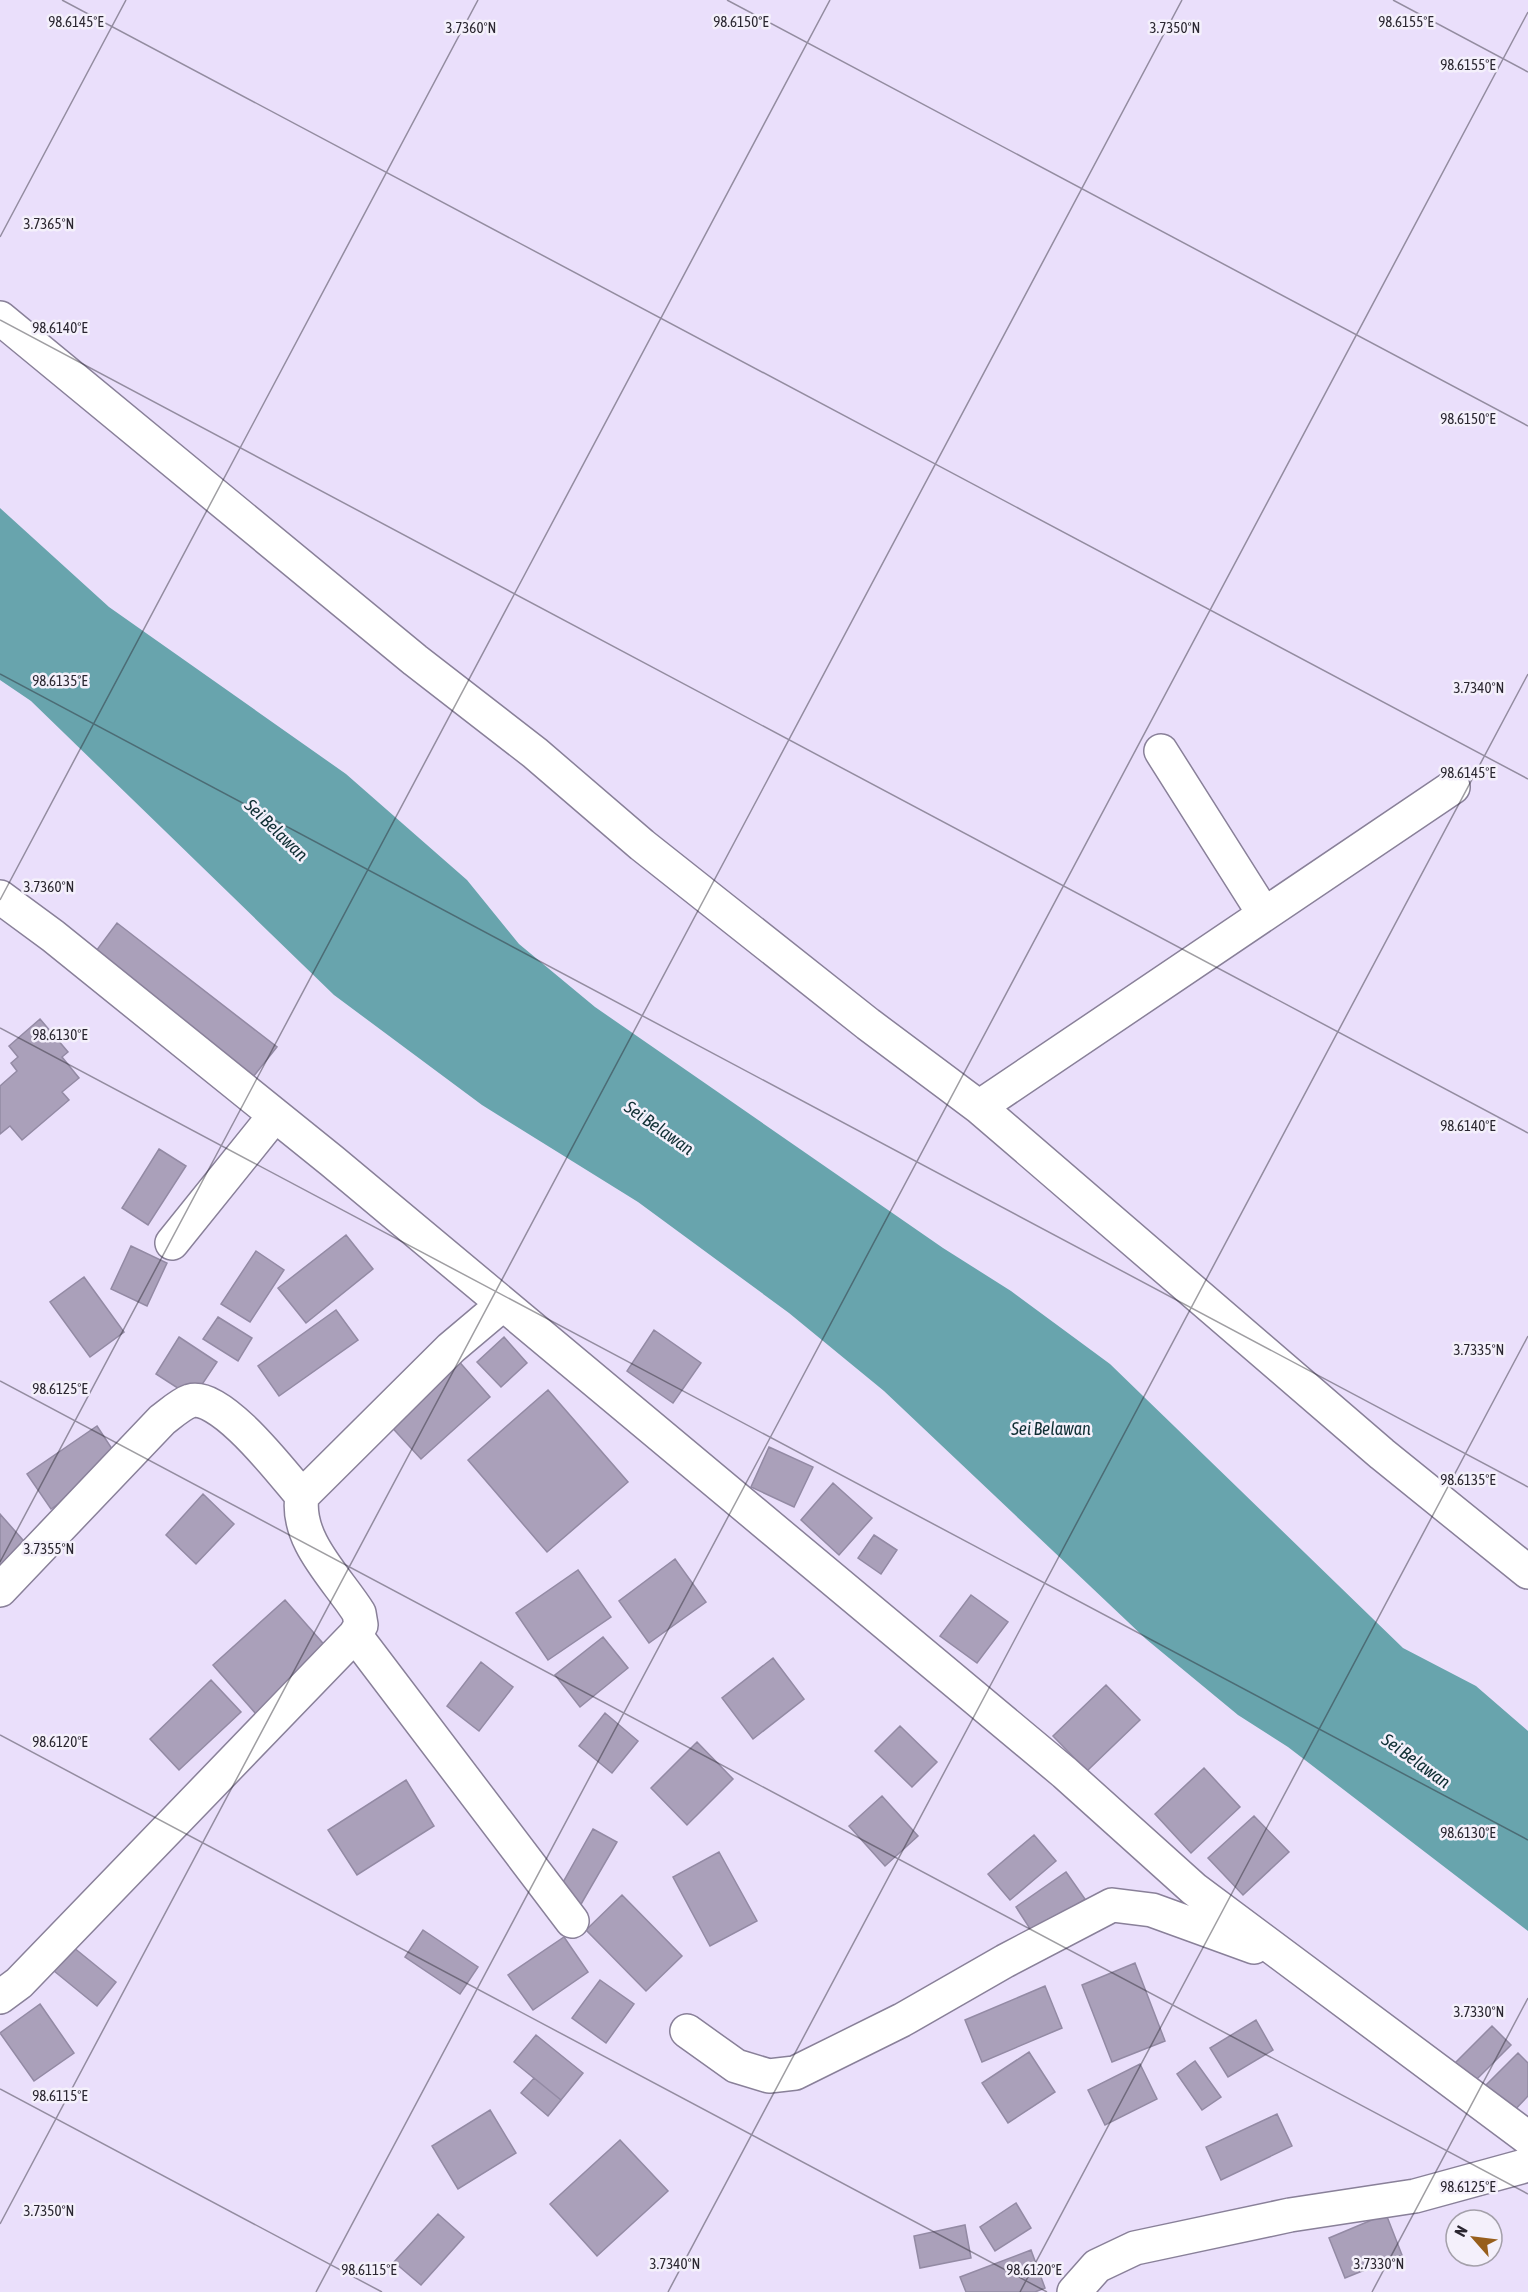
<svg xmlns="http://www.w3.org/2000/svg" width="1528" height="2292" font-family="'Asap Condensed',sans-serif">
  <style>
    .water { fill: #68a4ad }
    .building { fill: #aaa0ba; stroke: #938aa4; stroke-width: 1.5 }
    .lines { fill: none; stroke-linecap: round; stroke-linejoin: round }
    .minor-casing { stroke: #898099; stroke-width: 36 }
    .minor { stroke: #fff; stroke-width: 33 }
    .ticks { fill: none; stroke: #2b2731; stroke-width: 1.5; stroke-opacity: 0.45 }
    .labels { text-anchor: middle; stroke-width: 5; stroke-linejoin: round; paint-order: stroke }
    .water-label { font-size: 18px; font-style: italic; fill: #102f34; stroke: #f4f0fb }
    .ticks-label { font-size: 15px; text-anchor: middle; fill: #2b2731; stroke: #f4f0fb; stroke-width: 5; stroke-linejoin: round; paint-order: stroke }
  </style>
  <rect width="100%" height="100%" fill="#eadffb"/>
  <!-- water -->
  <path class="water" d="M0,508l109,99 237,167 121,106 52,64 76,63 348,241 68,43 99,73 293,284 73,38 52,45v200l-240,-184 -50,-32 -92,-76 -262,-248 -95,-78 -151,-111 -156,-97 -148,-110 -303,-294 -31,-21z"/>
  <!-- building -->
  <path class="building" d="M117,923l160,124 -28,35 -159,-123z
    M40,1019l28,33 -6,5 17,21 -17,14 7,8 -47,40 -12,-14 -10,8v-48l17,-15 -6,-8 7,-6 -9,-11z
    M159,1149l27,17 -38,59 -26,-17z
    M346,1235l27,34 -67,54 -28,-35z
    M131,1246l36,17 -20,43 -36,-17z
    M256,1251l28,19 -34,52 -29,-18z
    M84,1277l40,55 -34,25 -40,-55z
    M336,1310l22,30 -79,56 -21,-30z
    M218,1317l34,21 -14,23 -35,-22z
    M654,1330l47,33 -28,40 -46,-32z
    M179,1337l38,25 -24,36 -37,-24z
    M504,1337l23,26 -26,24 -24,-25z
    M456,1358l34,39 -69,62 -35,-38z
    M548,1390l80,92 -81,70 -79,-92z
    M97,1426l23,35 -69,48 -24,-35z
    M769,1447l44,20 -19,40 -43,-20z
    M833,1483l39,35 -33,37 -38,-35z
    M203,1494l31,30 -38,40 -30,-29z
    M0,1514l30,34 -30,25z
    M874,1535l23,15 -16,24 -23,-16z
    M675,1559l31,43 -57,41 -30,-42z
    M578,1570l33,47 -63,43 -32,-47z
    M971,1595l37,27 -31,41 -37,-27z
    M285,1600l43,49 -72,65 -43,-49z
    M603,1637l25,31 -48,39 -25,-32z
    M773,1658l31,41 -51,40 -31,-41z
    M481,1662l32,25 -34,44 -32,-25z
    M211,1680l30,32 -62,58 -29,-31z
    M1106,1685l34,35 -53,51 -34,-35z
    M605,1713l33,28 -26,32 -33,-27z
    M900,1726l37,36 -25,25 -37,-36z
    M697,1742l36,37 -46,46 -36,-37z
    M1204,1768l36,39 -49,46 -36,-39z
    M406,1780l28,46 -77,49 -29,-45z
    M882,1796l36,40 -33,30 -36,-40z
    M1254,1816l35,36 -46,43 -35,-37z
    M593,1829l24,13 -37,64 -23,-13z
    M1034,1835l22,26 -46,39 -22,-26z
    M719,1852l38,69 -47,25 -37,-69z
    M1066,1872l19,27 -51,36 -18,-28z
    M622,1895l60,61 -36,35 -60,-61z
    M423,1930l55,37 -18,27 -55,-37z
    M564,1937l24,35 -55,38 -25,-35z
    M73,1947l43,35 -19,24 -43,-35z
    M1135,1963l30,78 -53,21 -30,-77z
    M600,1980l34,24 -28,39 -34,-25z
    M1045,1986l17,42 -80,34 -17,-42z
    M40,2004l34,49 -40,28 -34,-48z
    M1256,2020l17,30 -45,27 -18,-29z
    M1492,2026l19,19 -40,40 -18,-20z
    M536,2035l47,38 -22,27 -47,-38z
    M1029,2052l26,40 -47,31 -26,-40z
    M1518,2053l10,10v33l-18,19 -27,-27z
    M1195,2061l26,36 -19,13 -25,-36z
    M1140,2064l17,35 -52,26 -17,-35z
    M534,2078l27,22 -13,16 -27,-23z
    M490,2110l26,43 -58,36 -26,-43z
    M1277,2114l15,32 -71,34 -15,-33z
    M620,2140l48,51 -71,65 -47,-52z
    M1016,2203l15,25 -36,23 -15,-24z
    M438,2214l26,23 -43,48 -27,-23z
    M1386,2214l16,41 -57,23 -16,-40z
    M965,2225l6,33 -51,10 -6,-32z
    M1031,2250l14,38 -10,4h-69l-6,-15z"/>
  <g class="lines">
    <!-- minor casing -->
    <g class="minor-casing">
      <path id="minor" d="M0,318l415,342 120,93 107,92 226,179 111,83 403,347 146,118
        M1161,751l103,163
        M0,897l53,39 279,225 733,612 129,116 334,249
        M979,1107l474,-320
        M172,1243l103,-128
        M0,1590l162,-170c8,-6 19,-16 28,-19 31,-9 93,73 112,95
        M355,1635l217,286
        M0,1997l19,-14 336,-348 6,-10 -2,-12c-22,-35 -64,-73 -57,-117l149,-148 51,-43
        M687,2031l49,35 33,10 26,-3 107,-53 103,-59 107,-56 40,5 102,37
        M1074,2292l23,-26 38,-18 155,-33 125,-19 113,-31"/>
    </g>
    <!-- minor -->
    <use href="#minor" class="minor"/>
  </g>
  <!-- ticks -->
  <path class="ticks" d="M62,0l1466,779M727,0l801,426M1393,0l135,72M0,237l126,-237M0,320l1528,813M0,674l1528,813M0,900l478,-900M0,1028l1528,812M0,1381l1528,813M0,1562l830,-1562M0,1735l1047,557M0,2089l382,203M0,2224l1182,-2224M316,2292l1212,-2280M668,2292l860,-1618M1020,2292l508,-956M1372,2292l156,-294"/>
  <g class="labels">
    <!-- water labels -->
    <g class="water-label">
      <text transform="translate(276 830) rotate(44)" y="6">Sei Belawan</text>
      <text transform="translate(659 1128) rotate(35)" y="6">Sei Belawan</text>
      <text x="1051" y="1435">Sei Belawan</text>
      <text transform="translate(1416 1761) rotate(36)" y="6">Sei Belawan</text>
    </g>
  </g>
  <g class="ticks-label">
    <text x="76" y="27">98.6145°E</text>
    <text x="741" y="27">98.6150°E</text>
    <text x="1406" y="27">98.6155°E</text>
    <text x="471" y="33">3.7360°N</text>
    <text x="1175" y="33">3.7350°N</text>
    <text x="1468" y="70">98.6155°E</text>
    <text x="49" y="229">3.7365°N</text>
    <text x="60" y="333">98.6140°E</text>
    <text x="1468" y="424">98.6150°E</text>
    <text x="60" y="686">98.6135°E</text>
    <text x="1479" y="693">3.7340°N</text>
    <text x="1468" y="778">98.6145°E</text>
    <text x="49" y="892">3.7360°N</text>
    <text x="60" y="1040">98.6130°E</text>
    <text x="1468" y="1131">98.6140°E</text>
    <text x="1479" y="1355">3.7335°N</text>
    <text x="60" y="1394">98.6125°E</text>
    <text x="1468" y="1485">98.6135°E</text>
    <text x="49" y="1554">3.7355°N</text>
    <text x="60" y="1747">98.6120°E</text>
    <text x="1468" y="1838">98.6130°E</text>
    <text x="1479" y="2017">3.7330°N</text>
    <text x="60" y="2101">98.6115°E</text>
    <text x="1468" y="2192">98.6125°E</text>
    <text x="49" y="2216">3.7350°N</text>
    <text x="675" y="2269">3.7340°N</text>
    <text x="1379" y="2269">3.7330°N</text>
    <text x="369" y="2275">98.6115°E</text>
    <text x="1034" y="2275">98.6120°E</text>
  </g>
  <!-- north arrow -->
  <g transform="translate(1474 2238) rotate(298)"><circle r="28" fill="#f4f0fb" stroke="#a4a0aa" stroke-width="1.5"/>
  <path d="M0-4.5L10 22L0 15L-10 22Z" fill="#975e1b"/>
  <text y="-9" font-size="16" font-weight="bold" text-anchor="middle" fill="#2b2731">N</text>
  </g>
</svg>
